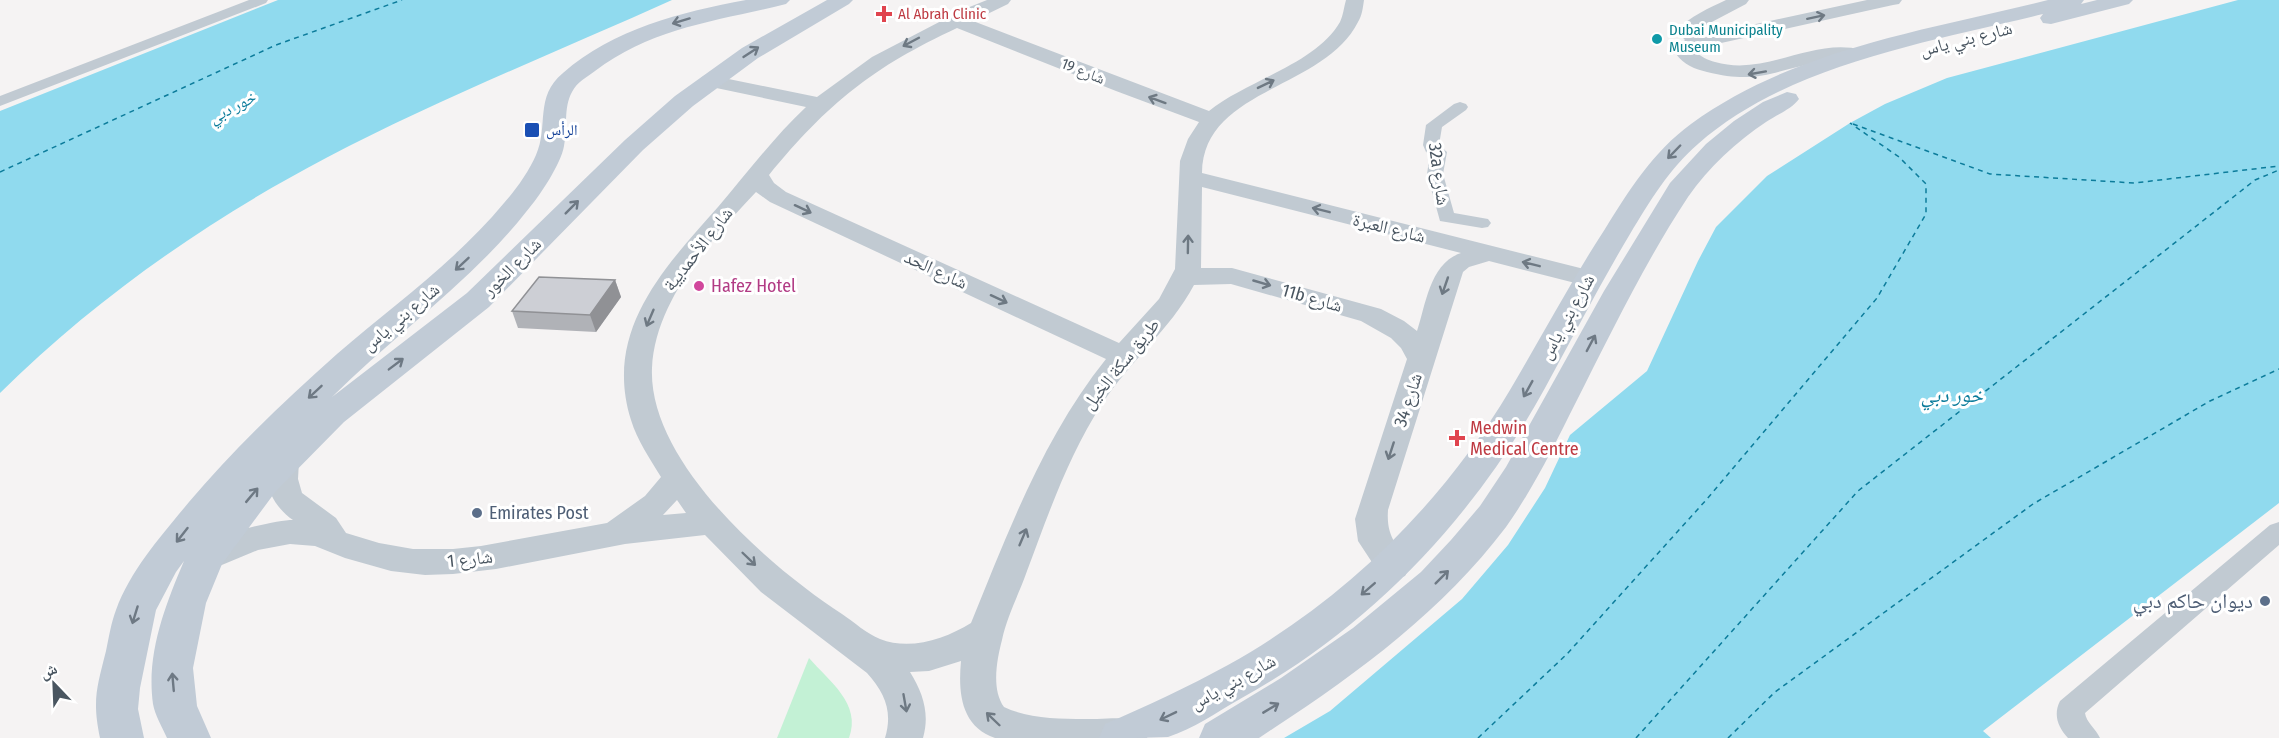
<svg xmlns="http://www.w3.org/2000/svg" width="2279" height="738" font-family="'Fira Sans Condensed','Noto Naskh Arabic',sans-serif">
  <style>
    .green { fill: #c3f1d5 }
    .water { fill: #90daee }
    .lines { fill: none; stroke-linecap: round; stroke-linejoin: round }
    .ferry { stroke: #0c7c9b; stroke-width: 1.5; stroke-dasharray: 5 4.5; stroke-linecap: butt }
    .pedestrian { fill: #c1cad2; fill-rule: evenodd }
    .minor { fill: #c1cad2; fill-rule: evenodd }
    .secondary { fill: #c1cbd6; fill-rule: evenodd }
    .wall { fill: #b0b2b7 }
    .shaded-wall { fill: #909195 }
    .building { fill: #cdcfd5; stroke: #909195; stroke-width: 1.5 }
    .oneway { stroke: #6e7983 }
    .oneway2 { stroke: #6e7984 }
    .health-dot { fill: #e0444e; stroke: #fff; stroke-width: 2 }
    .culture-dot { fill: #0f9aa8; stroke: #fff; stroke-width: 2 }
    .transit-dot { fill: #1a4fb4; stroke: #fff; stroke-width: 2 }
    .hotel-dot { fill: #d1479c; stroke: #fff; stroke-width: 2 }
    .service-dot { fill: #5c6f8a; stroke: #fff; stroke-width: 2 }
    .labels { text-anchor: middle; stroke-width: 6; stroke-linejoin: round; paint-order: stroke }
    .far-health-label { font-size: 15px; fill: #be3a42; stroke: #fff; text-anchor: start }
    .far-culture-label { font-size: 15px; fill: #0d838f; stroke: #fff; text-anchor: start }
    .far-street-label { font-size: 15px; fill: #4a5661; stroke: #fff }
    .far-transit-label { font-size: 15px; fill: #164399; stroke: #fff; text-anchor: start }
    .far-water-label { font-size: 16px; font-style: italic; fill: #0c7c9b; stroke: #fff }
    .street-label { font-size: 18px; fill: #4a5661; stroke: #fff }
    .hotel-label { font-size: 18px; fill: #b23c85; stroke: #fff; text-anchor: start }
    .health-label { font-size: 18px; fill: #be3a42; stroke: #fff; text-anchor: start }
    .service-label { font-size: 18px; fill: #4e5e75; stroke: #fff; text-anchor: start }
    .water-label { font-size: 20px; font-style: italic; fill: #0c7c9b; stroke: #fff }
    .near-service-label { font-size: 21px; fill: #4e5e75; stroke: #fff; text-anchor: end }
  </style>
  <rect width="100%" height="100%" fill="#f5f3f3"/>
  <!-- green -->
  <path class="green" d="M809,658c20,23 53,46 40,80h-72z"/>
  <!-- water -->
  <path class="water" d="M278,0h394c-115,52 -234,99 -346,158 -118,62 -231,141 -326,235v-282z
    M2238,0h41v503l-296,228 8,7h-707l46,-27 132,-112 46,-54 37,-57 25,-53 77,-64 51,-110 18,-34 51,-51 83,-53 35,-19 62,-26z"/>
  <g class="lines">
    <!-- ferry -->
    <path class="ferry" d="M1853,124l137,50 144,9 145,-17
      M0,172l276,-127 126,-45
      M1478,738l89,-84 140,-155 170,-201 49,-84v-30l-27,-27 -49,-34
      M1636,738l222,-247 397,-311 24,-10
      M1728,738l47,-46 258,-188 177,-103 69,-32"/>
    <!-- pedestrian -->
    <path class="pedestrian" d="M249,0h19l-2,3 -266,103v-10z
      M1460,102l6,2 2,3 -2,3 -24,17 -3,18 8,7 -4,22 11,39 34,6 3,4 -3,4 -6,1 -42,-7 -13,-47 3,-20 -4,-2 -3,-7 3,-20 28,-21z
      M2279,522v23l-194,168c1,9 11,16 15,25h-32c-10,-11 -15,-23 -8,-37l210,-176z"/>
    <!-- minor -->
    <path class="minor" d="M987,0h24l-3,4 -35,17 236,90c37,-30 107,-47 131,-89 3,-6 4,-15 6,-22h18c-1,7 -2,16 -6,22 -34,68 -155,66 -156,151l394,99 4,6 -4,6 -9,2 -98,-25 -20,6 -6,5 -75,238c-2,29 10,34 22,57l-5,9 -12,4 -12,-4 -23,-35 -3,-22 52,-160 -6,-11 -10,-10 -30,-17 -130,-37 -37,1c-24,45 -65,77 -92,119 -33,50 -54,111 -75,167 -8,23 -20,45 -25,69 -5,19 -11,49 2,67 27,13 63,12 93,12 17,-1 31,-2 47,3l5,12 -2,4h-152c-34,-12 -37,-45 -34,-77l-32,10 -19,1c13,21 20,42 13,66h-38c8,-26 0,-45 -18,-65l-106,-81 -56,-57 -80,9 -129,25 -43,5 -28,1 -34,-4 -46,-13 -30,-12 -25,-2 -32,6 -53,22 -12,-4 -5,-9c2,-3 3,-6 5,-8 13,-14 80,-31 100,-31 -21,-14 -35,-43 -21,-67l11,-3 11,3 5,8 -1,18 4,14 34,25 10,15 33,10 34,6h40l28,-3 126,-23 38,-27 16,-19c-11,-18 -24,-37 -30,-57 -28,-89 33,-152 87,-213 29,-34 56,-70 88,-100l-104,-22 -3,-4 3,-4 7,-2 108,22 55,-40 73,-38 2,-3zM957,28l159,63 83,31 -11,17 -8,22 -5,108 -16,30 -40,44 -333,-151 -12,-9 -5,-8c59,-72 104,-108 188,-147zM1202,187l259,66c-31,10 -35,51 -44,78l-13,-10 -23,-12 -149,-41h-31zM756,192l14,10 336,157c-62,77 -98,173 -135,264 -26,16 -61,28 -91,16 -13,-5 -26,-17 -38,-25 -72,-47 -194,-152 -190,-246 3,-68 60,-129 104,-176zM677,500l9,13 -23,2z
      M1726,0h23l-3,4 -38,20 -10,7 7,4 162,-35h35l-3,4 -6,1 -190,42 -7,4c4,6 12,9 19,11 51,15 97,-25 147,-12l3,4 -3,4c-13,4 -28,1 -41,4 -48,8 -62,23 -114,10 -12,-3 -23,-7 -31,-18v-4l9,-10 -8,-9c12,-15 33,-23 49,-31z"/>
    <!-- secondary -->
    <path class="secondary" d="M746,0h44l-4,4c-68,17 -133,23 -191,67 -8,6 -18,11 -23,21 -9,16 -4,36 -8,54 -3,18 -25,51 -38,66 -55,70 -131,122 -194,185l135,-104 158,-153 50,-44 67,-48 85,-48h26l-4,4 -91,54 -65,48 -50,44 -154,157 -145,115 -68,69 -54,73 -16,39 -13,65 4,38 14,32h-44c-5,-11 -12,-23 -14,-34 -7,-50 12,-98 31,-143l-8,11 -20,38 -16,78 -2,21 6,29h-44c-8,-38 -3,-51 6,-87 3,-14 5,-28 10,-41 15,-41 46,-75 73,-108 45,-53 96,-102 148,-148 57,-49 119,-93 167,-151 12,-13 25,-32 32,-48 13,-29 -2,-58 27,-82 50,-44 118,-61 183,-73z
      M2048,0h36l-3,4 16,-4h36l-4,4 -78,20 -8,-1 -3,-5 3,-4c-114,28 -254,50 -345,130 -29,25 -48,57 -68,90 -30,50 -57,103 -85,154 -72,131 -174,239 -305,311 -23,13 -47,30 -72,38 -18,1 -50,1 -69,1l6,-14c42,-18 83,-37 123,-59 117,-65 214,-161 282,-275 32,-54 61,-109 95,-161 24,-39 49,-78 86,-105 103,-75 236,-94 357,-124z
      M1787,92l9,2 3,5c-7,10 -23,16 -33,23 -29,19 -58,46 -78,75 -43,65 -78,138 -113,207 -21,42 -42,85 -69,123 -63,83 -145,144 -232,201l-15,10h-60l6,-14 76,-46 72,-50 68,-56 30,-32 29,-34 26,-39 98,-176 66,-108 36,-39 28,-23 29,-19z"/>
  </g>
  <!-- wall -->
  <path class="wall" d="M615,280l6,17 -25,35 -78,-4 -6,-17z"/>
  <!-- shaded-wall -->
  <path class="shaded-wall" d="M615,280l6,17 -25,35 -6,-17z"/>
  <!-- building -->
  <path class="building" d="M539,277l76,3 -25,35 -78,-4z"/>
  <!-- one-way arrows -->
  <defs><path id="oneway-shaft" d="M-6 0H5M1.5-3L5.5 0L1.5 3" fill="none" stroke-width="1.6" stroke-linecap="round" stroke-linejoin="round" transform="scale(1.5)"/></defs>
  <g class="oneway">
    <use href="#oneway-shaft" transform="translate(1816 17) rotate(-12)"/>
    <use href="#oneway-shaft" transform="translate(911 42) rotate(152)"/>
    <use href="#oneway-shaft" transform="translate(1757 73) rotate(170)"/>
    <use href="#oneway-shaft" transform="translate(1266 84) rotate(-26)"/>
    <use href="#oneway-shaft" transform="translate(1157 100) rotate(-160)"/>
    <use href="#oneway-shaft" transform="translate(803 209) rotate(25)"/>
    <use href="#oneway-shaft" transform="translate(1321 210) rotate(-166)"/>
    <use href="#oneway-shaft" transform="translate(1188 244) rotate(-89)"/>
    <use href="#oneway-shaft" transform="translate(1531 264) rotate(-166)"/>
    <use href="#oneway-shaft" transform="translate(1262 283) rotate(16)"/>
    <use href="#oneway-shaft" transform="translate(1445 286) rotate(109)"/>
    <use href="#oneway-shaft" transform="translate(999 299) rotate(25)"/>
    <use href="#oneway-shaft" transform="translate(650 318) rotate(113)"/>
    <use href="#oneway-shaft" transform="translate(1391 451) rotate(108)"/>
    <use href="#oneway-shaft" transform="translate(1023 537) rotate(-67)"/>
    <use href="#oneway-shaft" transform="translate(749 559) rotate(44)"/>
    <use href="#oneway-shaft" transform="translate(905 703) rotate(80)"/>
    <use href="#oneway-shaft" transform="translate(993 719) rotate(-136)"/>
  </g>
  <g class="oneway2">
    <use href="#oneway-shaft" transform="translate(681 21) rotate(163)"/>
    <use href="#oneway-shaft" transform="translate(751 52) rotate(-33)"/>
    <use href="#oneway-shaft" transform="translate(1674 152) rotate(134)"/>
    <use href="#oneway-shaft" transform="translate(572 207) rotate(-45)"/>
    <use href="#oneway-shaft" transform="translate(462 264) rotate(137)"/>
    <use href="#oneway-shaft" transform="translate(1591 343) rotate(-62)"/>
    <use href="#oneway-shaft" transform="translate(396 364) rotate(-37)"/>
    <use href="#oneway-shaft" transform="translate(1528 389) rotate(119)"/>
    <use href="#oneway-shaft" transform="translate(315 392) rotate(137)"/>
    <use href="#oneway-shaft" transform="translate(252 495) rotate(-50)"/>
    <use href="#oneway-shaft" transform="translate(182 535) rotate(128)"/>
    <use href="#oneway-shaft" transform="translate(1442 577) rotate(-45)"/>
    <use href="#oneway-shaft" transform="translate(1368 589) rotate(139)"/>
    <use href="#oneway-shaft" transform="translate(135 615) rotate(107)"/>
    <use href="#oneway-shaft" transform="translate(173 682) rotate(-95)"/>
    <use href="#oneway-shaft" transform="translate(1271 708) rotate(-31)"/>
    <use href="#oneway-shaft" transform="translate(1168 716) rotate(154)"/>
  </g>
  <!-- markers -->
  <g class="health-dot">
    <path d="M881 5h6v6h6v6h-6v6h-6v-6h-6v-6h6z"/>
    <path d="M1454 429h6v6h6v6h-6v6h-6v-6h-6v-6h6z"/>
  </g>
  <circle class="culture-dot" cx="1657" cy="39" r="6"/>
  <rect class="transit-dot" x="524" y="122" width="16" height="16" rx="3"/>
  <circle class="hotel-dot" cx="699" cy="286" r="6"/>
  <g class="service-dot">
    <circle cx="477" cy="513" r="6"/>
    <circle cx="2265" cy="601" r="6"/>
  </g>
  <g class="labels">
    <!-- far-health labels -->
    <g class="far-health-label">
      <text x="898" y="19">Al Abrah Clinic</text>
    </g>
    <!-- far-culture labels -->
    <g class="far-culture-label">
      <text x="1669" y="35">Dubai Municipality<tspan x="1669" dy="17">Museum</tspan></text>
    </g>
    <!-- far-street labels -->
    <g class="far-street-label">
      <text transform="translate(1083 71) rotate(22)" y="5">شارع 19</text>
    </g>
    <!-- far-transit labels -->
    <g class="far-transit-label">
      <text x="546" y="135">الرأس</text>
    </g>
    <!-- far-water labels -->
    <g class="far-water-label">
      <text transform="translate(232 107) rotate(-28)" y="6">خور دبي</text>
    </g>
    <!-- street labels -->
    <g class="street-label">
      <text transform="translate(1966 39) rotate(-14)" y="6">شارع بني ياس</text>
      <text transform="translate(1439 174) rotate(82)" y="6">32a شارع</text>
      <text transform="translate(1389 228) rotate(14)" y="6">شارع العبرة</text>
      <text transform="translate(698 249) rotate(-52)" y="6">شارع الأحمديية</text>
      <text transform="translate(512 267) rotate(-45)" y="6">شارع الخور</text>
      <text transform="translate(936 270) rotate(25)" y="6">شارع الحد</text>
      <text transform="translate(1312 298) rotate(16)" y="6">11b شارع</text>
      <text transform="translate(401 317) rotate(-40)" y="6">شارع بني ياس</text>
      <text transform="translate(1567 317) rotate(-61)" y="6">شارع بني ياس</text>
      <text transform="translate(1121 364) rotate(-51)" y="6">طريق سكة الخيل</text>
      <text transform="translate(1408 400) rotate(-72)" y="6">شارع 34</text>
      <text transform="translate(470 559) rotate(-6)" y="6">شارع 1</text>
      <text transform="translate(1233 682) rotate(-29)" y="6">شارع بني ياس</text>
    </g>
    <!-- hotel labels -->
    <g class="hotel-label">
      <text x="711" y="292">Hafez Hotel</text>
    </g>
    <!-- health labels -->
    <g class="health-label">
      <text x="1470" y="434">Medwin<tspan x="1470" dy="21">Medical Centre</tspan></text>
    </g>
    <!-- service labels -->
    <g class="service-label">
      <text x="489" y="519">Emirates Post</text>
    </g>
    <!-- water labels -->
    <g class="water-label">
      <text x="1952" y="402">خور دبي</text>
    </g>
    <!-- near-service labels -->
    <g class="near-service-label">
      <text x="2253" y="608">ديوان حاكم دبي</text>
    </g>
  </g>
  <!-- north arrow -->
  <g transform="translate(54 684) rotate(337)" stroke="#ffffff" stroke-width="4.5" paint-order="stroke">
  <path d="M0-4.5L10 22L0 15L-10 22Z" fill="#4a5661"/>
  <text y="-9" font-size="16" font-weight="bold" text-anchor="middle" fill="#4a5661">ش</text>
  </g>
</svg>
